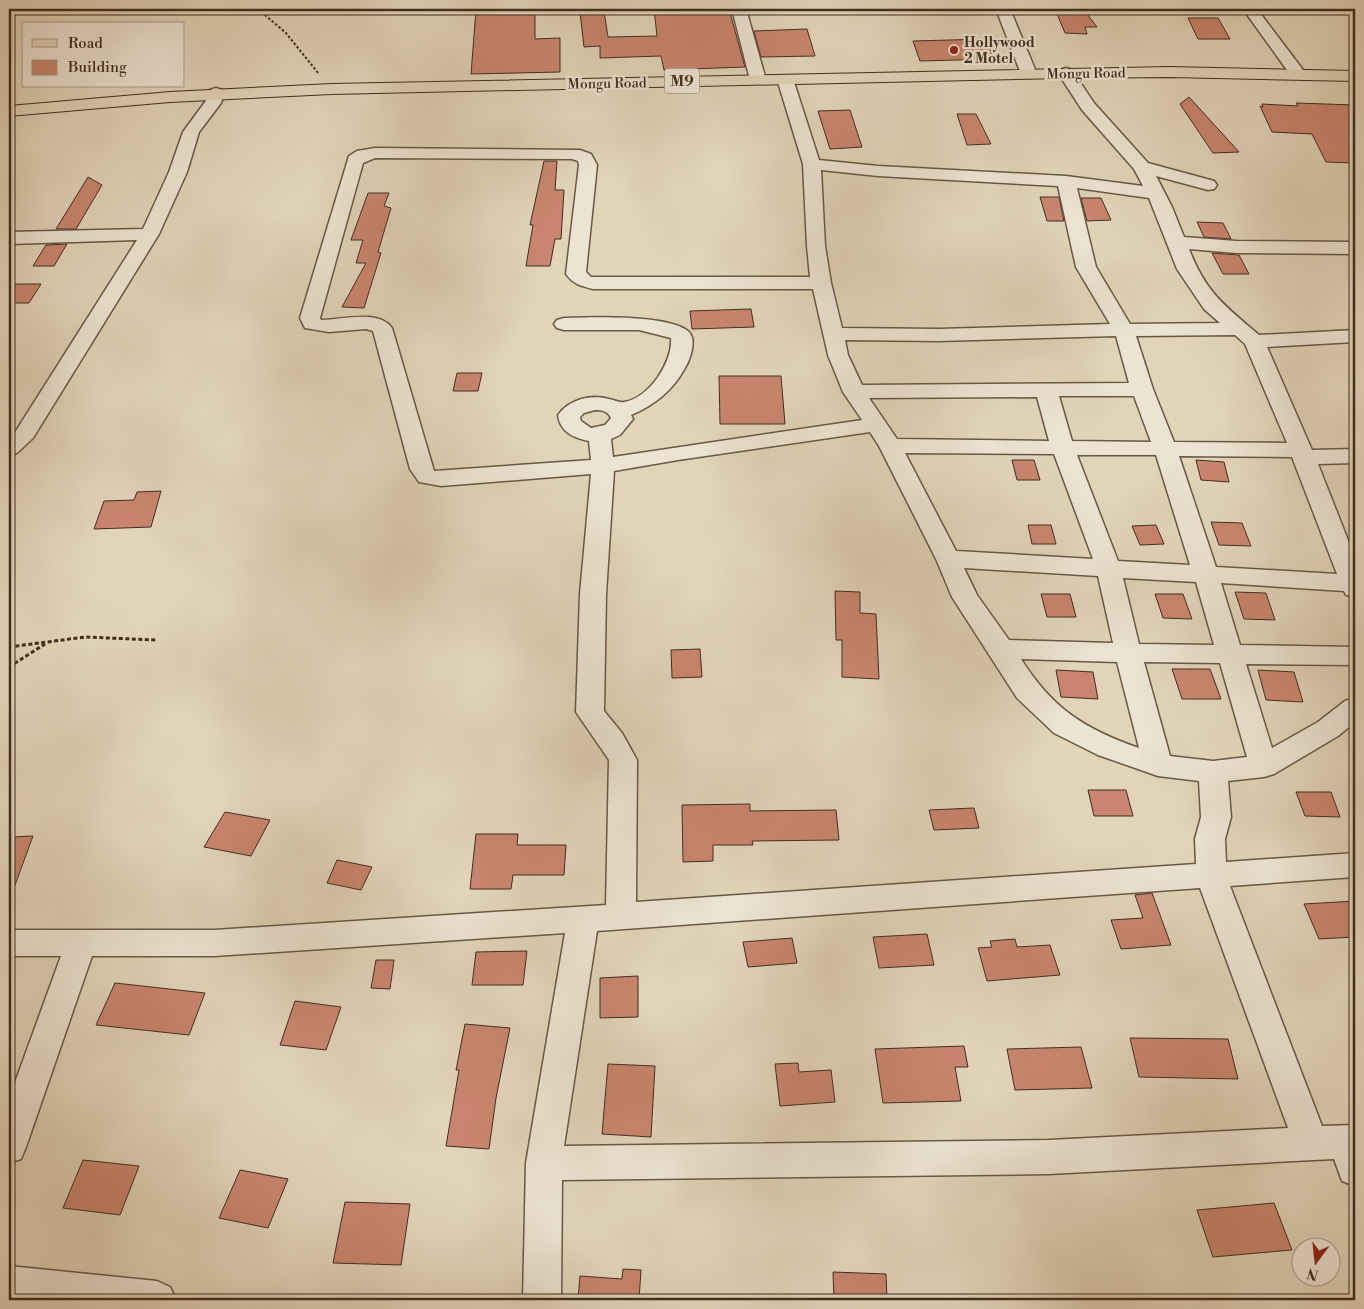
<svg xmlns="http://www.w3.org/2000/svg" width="1364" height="1309" font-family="'Libre Bodoni',serif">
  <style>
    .building { fill: #c9856f; stroke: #3f2e1e }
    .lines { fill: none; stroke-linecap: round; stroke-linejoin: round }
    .street-casing { stroke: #685845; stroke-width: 3 }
    .primary-casing { stroke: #3f2e1e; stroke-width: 2 }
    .path-far1 { stroke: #3f2e1e; stroke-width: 2; stroke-dasharray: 2.5 2; stroke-linecap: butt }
    .path { stroke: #3f2e1e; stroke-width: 3; stroke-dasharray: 4 2.5; stroke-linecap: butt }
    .street { fill: #ece3d2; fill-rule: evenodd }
    .primary { fill: #e1d4b9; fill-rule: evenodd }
    .poi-dot { fill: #8f2418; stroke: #ece3d2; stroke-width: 2 }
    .labels { text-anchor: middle; stroke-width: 4.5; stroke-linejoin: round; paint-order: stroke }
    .far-poi-label { font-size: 14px; font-weight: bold; fill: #3f2e1e; stroke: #ece3d2; text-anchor: start }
    .far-street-label { font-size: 14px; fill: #3f2e1e; stroke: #ece3d2 }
    .shield { fill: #ece3d2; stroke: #736454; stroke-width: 1 }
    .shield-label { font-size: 15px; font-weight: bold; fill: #3f2e1e }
  </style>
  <rect width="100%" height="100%" fill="#e1d4b9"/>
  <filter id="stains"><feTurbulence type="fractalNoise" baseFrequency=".004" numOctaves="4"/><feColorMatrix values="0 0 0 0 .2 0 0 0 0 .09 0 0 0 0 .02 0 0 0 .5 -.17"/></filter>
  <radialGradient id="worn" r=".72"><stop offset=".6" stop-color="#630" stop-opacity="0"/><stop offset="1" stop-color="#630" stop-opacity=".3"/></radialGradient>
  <!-- building -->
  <path class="building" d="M535,9v30l25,-1v34l-89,2 5,-64z
    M654,9h75l16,58 -81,3 -3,-14 -61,2v-12l-16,1 -4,-35 24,-1 4,26 49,-1z
    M1055,9l29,1 13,17h-12l2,7 -22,-1z
    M1188,18h30l12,21h-32z
    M807,29l8,27 -54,1 -7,-26z
    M985,39l9,20 -74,2 -7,-20z
    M1189,97l50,55 -26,1 -33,-49z
    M1296,103l59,2v58l-29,-1 -14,-28 -40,-2 -12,-26 3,1 -1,-3 36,2z
    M850,110l12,37 -32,2 -12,-38z
    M957,114h19l15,30 -24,1z
    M544,161h13l-2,29h9l-3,49h-6l-5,27h-24l7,-41h-3z
    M88,177l14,8 -26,44h-20z
    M368,193h21l-5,13 7,2 -13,44 3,1 -17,55 -22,-1 24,-44h-10l7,-23h-12z
    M1040,197h19l5,24h-17z
    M1081,198h20l10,22 -24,1z
    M1197,222l26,1 8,16 -27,-2z
    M67,244l-13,22h-21l13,-21z
    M1212,253l27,2 10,19h-26z
    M9,284h32l-12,19h-20z
    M751,309l3,18 -62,2 -2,-18z
    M457,373h25l-4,18h-25z
    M719,376h62l4,48h-65z
    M1012,460h22l6,20h-23z
    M1196,460l28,2 5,20 -28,-2z
    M161,491l-10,36 -57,2 10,-28 30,-1 3,-8z
    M1211,522l31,1 9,23 -32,-1z
    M1028,525h23l5,19h-24z
    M1156,525l8,19 -24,1 -8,-19z
    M835,591l25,1v21l16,1 3,65 -37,-2v-37h-6z
    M1235,592l31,1 9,27 -31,-1z
    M1041,594h29l6,23h-29z
    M1155,594h28l9,25 -29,-1z
    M700,649l2,28 -30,1 -1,-28z
    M1172,669h38l11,30h-39z
    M1056,670l37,2 5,27 -37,-2z
    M1258,670l36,2 9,30 -37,-2z
    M1088,790h38l7,26h-39z
    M1296,792h35l9,25 -35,-1z
    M750,804v7l86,-1 3,30 -87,1 1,4h-40v16l-30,1 -1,-57z
    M974,808l5,20 -45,2 -5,-20z
    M225,812l45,8 -19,36 -47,-9z
    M476,834h42l-1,11h49l-2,30h-51l-2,14h-41z
    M33,836l-22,60h-2v-59z
    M337,860l35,7 -11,23 -34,-7z
    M1152,893l19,52 -50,4 -10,-29 32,-2 -8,-23z
    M1355,901v36l-36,2 -15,-35z
    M927,934l7,31 -55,3 -6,-31z
    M792,938l5,25 -49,4 -5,-25z
    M1015,939l2,8 33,-2 10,30 -73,6 -9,-33 14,-1 -2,-6z
    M527,951l-4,34h-51l4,-33z
    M376,960h18l-4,29 -19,-1z
    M638,976v41l-38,1v-40z
    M115,983l90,10 -16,42 -93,-10z
    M295,1001l46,6 -15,43 -46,-5z
    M465,1024l45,4 -14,70 -7,51 -43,-3 13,-76h-3z
    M1130,1038l98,1 10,40 -99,-2z
    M964,1046l4,21h-13l6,34 -78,2 -8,-54z
    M1081,1047l11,41 -77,2 -8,-41z
    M798,1063l1,9 32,-2 4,32 -55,4 -5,-42z
    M608,1064l47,2 -4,71 -49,-3z
    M83,1160l56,6 -19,49 -57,-7z
    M240,1170l48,9 -20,49 -49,-10z
    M345,1202l65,2 -9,61 -68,-2z
    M1274,1203l18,47 -79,7 -16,-47z
    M623,1269l18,1 -2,30h-61l2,-24 42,3z
    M833,1272l53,2 1,26h-53z"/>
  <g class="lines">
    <!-- street casing -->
    <g class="street-casing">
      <path id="street" d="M732,9h14l20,71 -2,3h-12l-2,-3z
        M996,9h14l27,65 -2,3h-12l-2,-3z
        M1243,9h14l49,65 -2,3h-12z
        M1066,68l6,2 22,33 54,60 66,18 3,4 -3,4 -6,1 -52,-14 16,31 12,30 52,4 119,1v12l-119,-1 -47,-4c17,44 35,56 70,86l96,-5v12l-88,5 45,103 43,-1v14l-37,1 37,94v39l-9,-2 -2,-4 -123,-8 19,62 115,2v18l-109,-1 26,84 46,-26 27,-21 10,-3v24l-17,14 -64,38 -10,3 -36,4 3,36 -6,22 1,23 129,-9v24l-125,9 92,240 33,-1v61l-13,-5 -8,-22 -285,15 -487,6 -1,120h-38l3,-137 39,-230 -351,23h-122l-66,191 -5,12 -12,4v-64l52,-143h-52v-26h205l392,-25 3,-145 -33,-48 4,-118 11,-120 -150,12 -22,-4 -9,-13 -37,-138 -7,-2 -37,3 -24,-4 -5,-10 49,-162 8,-5 18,-3 205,2 11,4 6,11 -11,107 5,5h219l-3,-31 -4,-82 -26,-85 2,-3h12l2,3 26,81 59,6 188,10 77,10 -9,-17 -52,-59 -24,-37 2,-3zM375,158l197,1 6,2 1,4 -13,109c7,10 15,12 27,15h220l15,66 15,37 19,28 -249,37 -2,-18 9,-4 13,-16 -2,-4c24,-10 42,-25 54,-47 5,-8 12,-28 4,-36 -19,-18 -99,-15 -125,-14l-7,2 -3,4 3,4 7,2h75l32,8c2,24 -22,60 -47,64 -4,1 -10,-2 -15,-3 -18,-5 -40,0 -51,16 2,17 16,23 31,26l2,19 -157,11 -42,-143c-13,-19 -52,-8 -71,-8l-1,-2 43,-155zM821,170l57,6 180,10 18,81 34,57 -171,5 -97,-1 -11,-45 -6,-37zM1077,188l72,10 28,71 27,40 16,14 -90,1 -34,-57zM1235,335l10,9 42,99 -113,-1 -21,-53 -17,-53zM1116,336l13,47 -267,2 -14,-30 -3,-15 94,1zM1059,396h75l17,46 -79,-1zM1037,397l12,44 -152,-2 -28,-41zM595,410c7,0 13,1 16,8l-6,7 -14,3 -10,-7 -1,-4 4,-4zM870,432l9,14 57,113 16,38 65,101 37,35 44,22 60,21 41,5 2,36 -6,22 1,25 -560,38 1,-142 -15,-27 -18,-22 2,-117 8,-123 64,-11zM905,453l149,1 39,105 -137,-8zM1077,455h79l34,110 -72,-4zM1179,456l113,1 45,117 -121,-7zM964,568l134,8 15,67 -104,-3 -32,-45zM1123,578l73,4 18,63 -75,-1zM1021,659l96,3 22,86c-55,-19 -87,-40 -118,-89zM1144,662l76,1 27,94 -34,4 -43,-5zM1200,888l88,240 -239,12 -485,6 33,-215z
        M216,88l6,2 2,3 -3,10 -22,29 -12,40 -28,62 -126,204 -16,15 -8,2v-18l5,-3 123,-194 -128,4v-12l134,-3 26,-57 14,-40 22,-30 5,-12z
        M9,1266l148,15 13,6 6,13h-167z"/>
    </g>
    <!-- primary casing -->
    <g class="primary-casing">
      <path id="primary" d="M1170,67l185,4v10l-185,-4 -104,1 -734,16 -162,8 -161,14v-10l161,-14 162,-8z"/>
    </g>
    <!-- path-far1 -->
    <path class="path-far1" d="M258,9l28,24 33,41"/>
    <!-- path -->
    <path class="path" d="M9,647l76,-10 71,3
      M9,667l36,-23"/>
    <!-- street -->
    <use href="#street" class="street"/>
    <!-- primary -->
    <use href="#primary" class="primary"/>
  </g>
  <!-- markers -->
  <circle class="poi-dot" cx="954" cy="50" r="5"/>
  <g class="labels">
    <!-- far-poi labels -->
    <g class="far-poi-label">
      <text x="964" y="47">Hollywood<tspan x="964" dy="16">2 Motel</tspan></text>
    </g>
    <!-- far-street labels -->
    <g class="far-street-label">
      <text transform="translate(1086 73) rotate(-1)" y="5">Mongu Road</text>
      <text transform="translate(607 83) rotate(-1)" y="5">Mongu Road</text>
    </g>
    <!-- shield labels -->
    <rect class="shield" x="664.5" y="68.5" width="35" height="25" rx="4"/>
    <g class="shield-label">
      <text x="682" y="86">M9</text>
    </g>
  </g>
  <!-- margin -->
  <rect width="1364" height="1309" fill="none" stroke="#e1d4b9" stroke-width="30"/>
  <rect x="10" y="10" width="1344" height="1289" fill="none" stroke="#3f2e1e" stroke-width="2.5"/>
  <rect x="15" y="15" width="1334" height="1279" fill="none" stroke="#3f2e1e"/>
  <!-- legend -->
  <rect x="22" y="22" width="162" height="65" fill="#ece3d2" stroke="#a79b8a"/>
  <rect x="32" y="39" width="25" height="8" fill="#e1d4b9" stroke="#a79b8a"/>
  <text x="68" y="48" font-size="15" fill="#3f2e1e">Road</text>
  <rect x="32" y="60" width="25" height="15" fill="#c9856f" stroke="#a79b8a"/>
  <text x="68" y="72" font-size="15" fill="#3f2e1e">Building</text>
  <!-- north arrow -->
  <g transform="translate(1316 1262) rotate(195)"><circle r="24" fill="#ece3d2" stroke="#a79b8a"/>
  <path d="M0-4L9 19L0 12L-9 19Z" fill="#8f2418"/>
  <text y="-8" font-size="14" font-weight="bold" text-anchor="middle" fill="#3f2e1e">N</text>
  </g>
  <rect width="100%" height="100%" filter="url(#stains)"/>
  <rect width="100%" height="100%" fill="url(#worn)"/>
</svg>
